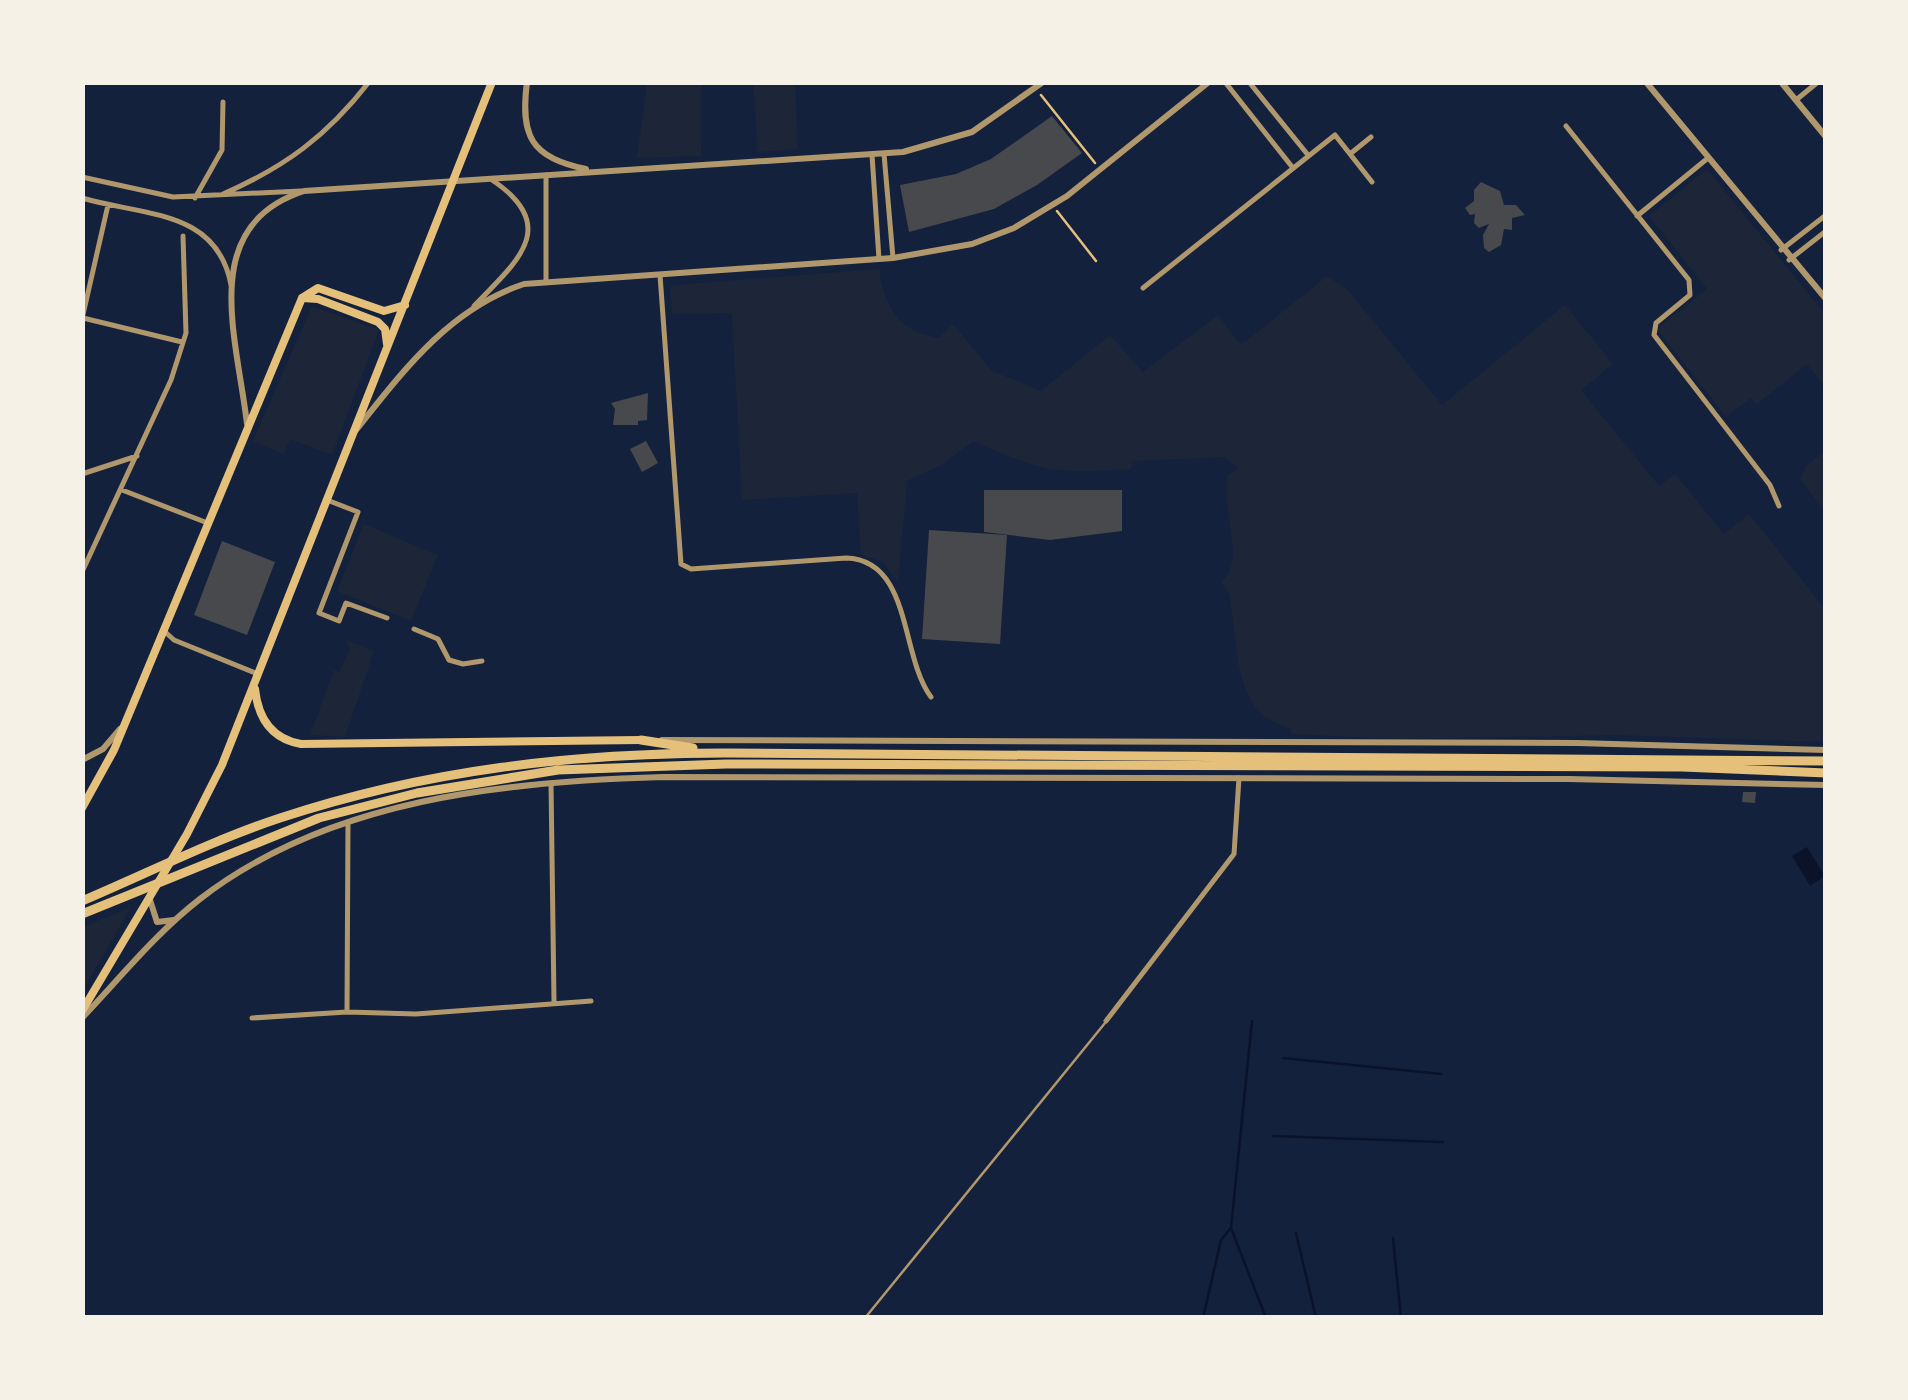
<svg xmlns="http://www.w3.org/2000/svg" width="1908" height="1400" font-family="'Source Sans 3',sans-serif">
  <style>
    .green { fill: #1d2539 }
    .water { fill: #0b132b }
    .lines { fill: none; stroke-linecap: round; stroke-linejoin: round }
    .stream { stroke: #0b132b; stroke-width: 2.5 }
    .building { fill: #48494c }
    .path { stroke: #e5c07b; stroke-width: 2.5 }
    .service { stroke: #b1986c; stroke-width: 2.5 }
    .minor { stroke: #b1986c; stroke-width: 5 }
    .tertiary { stroke: #b1986c; stroke-width: 6 }
    .secondary { stroke: #e5c07b; stroke-width: 8 }
    .trunk { stroke: #e5c07b; stroke-width: 9 }
  </style>
  <rect width="100%" height="100%" fill="#14213d"/>
  <!-- green -->
  <path class="green" d="M647,83h55l-1,73 -64,2z
    M753,83h42l3,66 -40,3z
    M1707,169l118,145v73l-18,-23 -50,40 -6,-6 -25,19 -69,-88 50,-40 -58,-73z
    M879,269c6,39 19,62 60,69l14,-14 39,47 49,20 69,-56 33,37 75,-57 23,30 86,-69 20,13 95,116 123,-100 48,59 -32,26 78,96 16,-12 49,60 25,-20 76,95v133l-208,-7 -225,4 -101,-5v-6c-60,-11 -52,-87 -62,-134l-8,-12c27,-22 -2,-76 7,-107l10,-7 -13,-11 -92,4 -2,8c-76,5 -88,3 -158,-28l-30,23 -36,17 -9,102 -15,-21 -22,-7 -4,-62 -115,7 -10,-187 -60,1 -2,-27 5,-2z
    M312,306l67,24 -47,125 -42,-16 -7,15 -30,-13z
    M1825,451v60l-25,-32 5,-12z
    M364,524l74,31 -27,66 -74,-30z
    M346,640l28,11 -29,86 -35,-2 24,-65 5,2 11,-22z
    M131,907l-48,83v-63z"/>
  <!-- water -->
  <path class="water" d="M1807,847l18,29 -15,10 -18,-30z"/>
  <g class="lines">
    <!-- stream -->
    <path class="stream" d="M1252,1021l-21,207 35,90
      M1283,1058l158,16
      M1273,1136l170,6
      M1296,1233l20,85
      M1393,1238l8,80
      M1203,1318l18,-78 9,-11"/>
  </g>
  <!-- building -->
  <path class="building" d="M1052,116l30,37 -45,32 -43,24 -85,23 -9,-47 56,-11 35,-15z
    M1481,182l19,9 4,14h12l9,10 -13,3v12l-8,-1 -3,16 -12,7 -5,-4 -1,-13 6,-11 -10,4 -5,-5 1,-9 -5,1 -5,-7 9,-7v-11z
    M648,393l-1,27 -9,1v4h-25l2,-16 -4,-6z
    M646,441l12,22 -16,9 -12,-23z
    M984,490h138v41l-72,9 -66,-8z
    M929,530l78,5 -7,109 -78,-5z
    M222,541l53,21 -28,73 -53,-20z
    M1743,792h13l-1,11 -13,-1z"/>
  <g class="lines">
    <!-- path -->
    <path class="path" d="M1041,95l54,68
      M1057,211l39,50"/>
    <!-- service -->
    <path class="service" d="M865,1318l240,-295"/>
    <!-- minor -->
    <path class="minor" d="M1225,82l68,86
      M1249,82l59,73
      M1796,100l22,-18
      M1566,126l123,154 1,15 -34,28 -2,12 116,150 9,21
      M884,154l9,104
      M1350,154l22,28
      M872,155l7,104
      M82,177l91,20 128,-6
      M223,194c62,-27 104,-58 146,-112
      M82,198c61,18 135,11 149,87
      M195,198l27,-48 1,-48
      M1637,216l71,-58
      M1781,250l45,-35
      M1789,260l37,-29
      M660,275l21,289 10,5 155,-11c66,2 54,98 85,139
      M546,282v-107
      M1143,288l192,-153 15,19 21,-17
      M474,306c40,-42 89,-79 18,-126
      M83,318l99,24
      M82,319l26,-114
      M82,474l55,-18
      M122,490l83,32
      M327,500l31,12 -39,101 20,8 7,-18 41,15
      M82,572l89,-192 15,-47 -3,-97
      M414,629l24,10 11,21 14,4 19,-3
      M163,630l11,10 84,34
      M551,783l3,218
      M347,1012l1,-190
      M252,1018l95,-6 69,2 175,-13
      M1106,1021l128,-167 5,-76"/>
    <!-- tertiary -->
    <path class="tertiary" d="M527,82c-7,54 4,76 59,87
      M1646,82l180,217
      M1781,82l45,55
      M247,424c-10,-87 -50,-198 57,-233l599,-39 69,-20 71,-50
      M356,430c47,-59 93,-121 168,-146l369,-26 79,-14 42,-16 53,-32 142,-114
      M662,740l915,3 249,7
      M82,760l21,-11 17,-20
      M150,900l7,22 17,-2
      M82,1018c38,-40 75,-86 118,-119 129,-100 306,-118 464,-122l905,2 257,6"/>
    <!-- secondary -->
    <path class="secondary" d="M302,298l16,1 60,23 7,7 2,15
      M255,689c3,28 16,50 46,55l340,-4
      M82,808l32,-58 188,-452 16,-10 66,23 21,-6
      M82,1011l105,-177 35,-69 270,-683"/>
    <!-- trunk -->
    <path class="trunk" d="M641,740l52,8
      M82,901c66,-28 131,-61 198,-83 146,-48 293,-65 445,-65l1101,8
      M82,914l237,-96 98,-25 141,-23 168,-6 956,3 144,6"/>
  </g>
  <!-- border -->
  <rect width="1908" height="1400" fill="none" stroke="#f6f1e7" stroke-width="170"/>
</svg>
